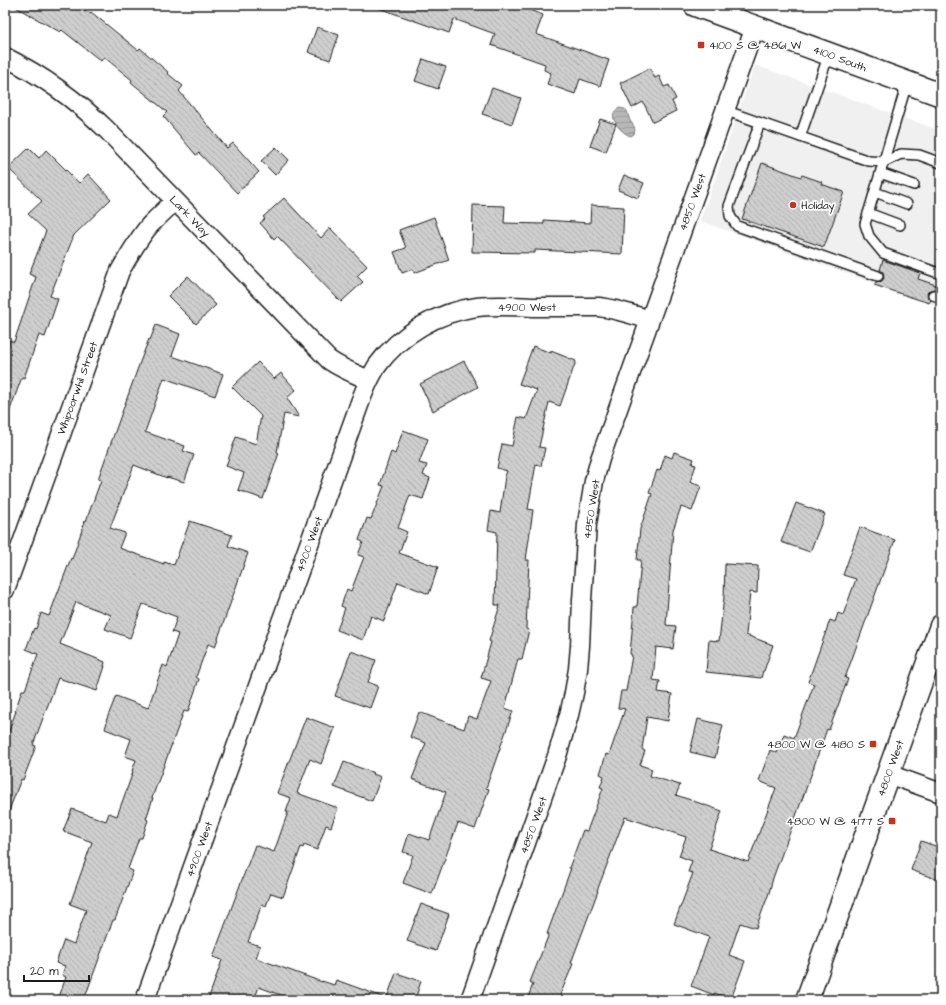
<svg xmlns="http://www.w3.org/2000/svg" width="946" height="1005" font-family="'Architects Daughter',sans-serif">
  <style>
    .built { fill: #f0f0f0 }
    .water { fill: url(#water-rules); stroke: #7a7a7a }
    .building { fill: url(#building-back-hatch); stroke: #1c1c1c }
    .lines { fill: none; stroke-linecap: round; stroke-linejoin: round }
    .service-casing { stroke: #1c1c1c; stroke-width: 12 }
    .minor-casing { stroke: #1c1c1c; stroke-width: 21 }
    .secondary-casing { stroke: #1c1c1c; stroke-width: 25 }
    .service { stroke: #fff; stroke-width: 9 }
    .minor { stroke: #fff; stroke-width: 18 }
    .secondary { stroke: #fff; stroke-width: 22 }
    .poi-dot { fill: #c8321e; stroke: #fff; stroke-width: 1.5 }
    .labels { text-anchor: middle; stroke-width: 3.5; stroke-linejoin: round; paint-order: stroke }
    .poi-label { font-size: 11px; fill: #1c1c1c; stroke: #fff; text-anchor: start }
    .street-label { font-size: 11px; fill: #1c1c1c; stroke: #fff }
  </style>
  <defs>
    <pattern id="water-rules" width="6" height="5" patternUnits="userSpaceOnUse"><rect width="6" height="5" fill="#b8b8b8"/><path d="M0 2.5h6" fill="none" stroke="#9e9e9e"/></pattern>
    <pattern id="building-back-hatch" width="6" height="6" patternUnits="userSpaceOnUse"><rect width="6" height="6" fill="#cecece"/><path d="M-1 5l2 2M0 0l6 6M5-1l2 2" fill="none" stroke="#b0b0b0"/></pattern>
  </defs>
  <rect width="100%" height="100%" fill="#fff"/>
  <filter id="ink" filterUnits="userSpaceOnUse"><feTurbulence type="fractalNoise" baseFrequency=".025" numOctaves="2"/><feDisplacementMap in="SourceGraphic" scale="8" xChannelSelector="R" yChannelSelector="G"/><feConvolveMatrix kernelMatrix="1 2 1 2 8 2 1 2 1" color-interpolation-filters="sRGB"/></filter>
  <g filter="url(#ink)">
    <!-- built -->
    <path class="built" d="M755,65l186,66v176l-241,-86z"/>
    <!-- water -->
    <path class="water" d="M620,108c3,1 5,0 7,3 1,2 1,5 2,7 2,7 8,7 5,16l-3,2c-10,-2 -27,-23 -11,-28z"/>
    <!-- building -->
    <path class="building" d="M12,5h63l15,8 1,-1 47,38 2,-2 28,24 -1,1 16,13 -4,5 48,57 6,-5 26,29 -22,21 -38,-40 -3,2 -33,-39 4,-4 -36,-30 1,-2 -28,-23 -3,4 -39,-31 -2,2z
      M377,5h139l27,10 -7,19 73,26 -9,26 -20,-7 -5,15 -28,-10 4,-11 -7,-3 1,-6 -54,-19 4,-11 -41,-15 -5,14 -73,-26z
      M317,27l22,8 -9,25 -22,-8z
      M423,59l23,8 -8,22 -23,-8z
      M650,68l5,10 4,-2 5,11 5,-2 7,14 -4,2 4,10 -23,11 -10,-20 -11,6 -12,-25z
      M492,88l29,10 -9,26 -30,-10z
      M600,119l16,5 -10,28 -16,-6z
      M276,147l13,13 -14,15 -14,-14z
      M29,148l10,10 7,-8 33,33 9,-9 23,25 -37,36 -24,61 8,3 -13,38 -6,-2 -15,43 -2,-1 -15,41 -2,-1v-64l5,-13 4,2 22,-65 -7,-3 17,-43 -18,-17 14,-13 -34,-33z
      M762,163l39,14 1,-2 20,7 -1,2 23,8 -20,55 -82,-28z
      M624,175l20,8 -6,15 -20,-8z
      M284,198l37,40 9,-10 37,38 -10,10 6,6 -22,20 -64,-66 -3,3 -14,-16 5,-4 -2,-2z
      M473,205l32,1 -1,17 40,1v-4l46,3 1,-18 33,2 -2,47 -87,-4v3l-63,-1z
      M434,217l15,43 -35,13 -1,-4 -11,4 -8,-21 12,-4 -7,-18z
      M883,260l37,13 -2,6 18,6 -2,4 -4,1 -3,3 1,5 3,2 -2,3 -55,-18 2,-3h3l3,-1 2,-3 -1,-6 -3,-2z
      M188,276l28,29 -20,19 -28,-28z
      M156,325l24,9 -8,22 51,18 -8,22 -51,-18 -19,54 40,14 -2,5 11,4 -10,27 -17,-5v1l-33,-13 -24,63 15,5 -6,15 45,16v-2l10,3 16,-44 42,14 -4,11 20,7 -33,94 -7,-3 -12,33 3,2 -11,33 -4,-1 -32,87h1l-7,21 2,1 -6,18h-3l-11,31 5,2 -18,49h-2l-29,80h-26l8,-23 -4,-2 3,-9 -9,-3 8,-23 10,4 12,-34 -16,-6 22,-62 -29,-11 9,-22 34,12 3,-8 8,3 16,-44 -1,-1 4,-11 -11,-4 6,-17 -26,-10 2,-7 -1,-1 10,-25 32,12 15,-43 4,2 11,-33 -6,-2 5,-15 -34,-13 -13,34 -25,-9 6,-14 -35,-13 -16,42 45,18 -1,4h1l-8,25 -39,-13 -25,67 3,1 -13,34 -2,-1 -14,37h-2v-74l11,-31h-1l7,-21h3l13,-36 -12,-5 8,-21 2,1 5,-16 8,3 22,-58 1,1 13,-38h1l15,-41 -3,-1 42,-117 9,-23 1,1z
      M533,346l18,7v-2l25,10 -16,45 -11,-4 -10,45 6,1 -4,18 -5,-2 -8,45 5,1 -7,50h3l-3,69 3,1 -7,29h-4l-13,49 8,3 -27,77 3,1 -14,40 -17,-6 -26,71 -29,-11 10,-28 -10,-3 6,-19 20,7 17,-48 -34,-13 14,-36 -16,-6 9,-25 45,17 4,-13 9,3 14,-38 -10,-3 10,-36 -2,-1 11,-36h-5l2,-73 -9,-2 3,-19 9,2 5,-37 2,-5 -10,-3 5,-24 10,2 6,-29 8,2 11,-29 -18,-6z
      M464,361l14,26 -45,24 -13,-27z
      M258,362l16,17 7,-6 15,17 -9,8 12,19 -15,-3 -7,38 2,1 -16,46 -25,-9 6,-17 -18,-7 10,-29 20,7 5,-28 -29,-29z
      M403,430l25,9 -9,24 8,2 -4,10 7,3 -7,21 -13,-4 -12,33 9,4 -8,21 39,14 -9,27 -31,-12 -14,39 -13,-5 -8,24 -26,-10 8,-22 -4,-2 6,-17 4,2 13,-34 -6,-2 5,-13 -4,-2 8,-22 4,1 13,-33 -4,-1 11,-33 4,2z
      M674,452l20,7 -2,5 4,1 -6,17 11,4 -9,25 -11,-4 -8,23 -7,95 10,1 -3,23 -17,-2 -3,33 7,1 -2,11 14,2 -4,27 -21,-4 -5,32 3,2 -5,14 12,4 -2,7 30,9 -4,10 46,16 -13,38 39,13 28,-74 -17,-7 11,-31 7,3 7,-19 10,4 20,-54 -6,-2 22,-62 5,2 3,-9 5,2 13,-36 -13,-4 17,-48 35,13 -50,138 3,1 -19,51 -2,-1 -13,37v1l-41,111 -4,15 -13,35 -16,-5 -11,32 16,6 -14,38 -17,-6v2l-23,-9 18,-49 -35,-13 19,-51 -5,-1 4,-11 -13,-5 7,-19 -61,-20 -28,74h1l-27,72 2,1 -15,36h-31l6,-16 -3,-2 19,-48h-2l24,-66h-2l14,-38 4,1 16,-43 -3,-1 4,-11 -4,-2 6,-20 3,1 16,-46 -7,-1 3,-17h5l6,-36 -2,-1 2,-22 2,-25h3l4,-47h-4l3,-31 12,-35 -3,-1 8,-23 3,1 5,-16 7,3z
      M796,503l29,11 -15,38 -29,-10z
      M725,564l33,2 -1,27 -7,-1 -4,43 27,10 -9,26h-1l-2,7 -55,-6 3,-32 10,1 5,-44z
      M351,651l25,9 -8,22 10,4 -8,22 -35,-12z
      M306,717l29,11 -14,36 -11,-5 -13,34 41,15 -7,19 -5,-2 -9,25 -13,-5 -1,3 -2,-1 -18,50 -12,-4 -5,13 -4,-2 -14,38 12,4 -4,12 66,24v-1l12,4 2,-5 50,18 -1,2h-91l-35,-13 -5,13h-46l14,-40 -9,-3 42,-112 19,7 14,-40h-2l5,-14 -14,-5z
      M698,719l25,6 -8,33 -25,-6z
      M344,762l30,11 -1,1 8,3 -9,24 -38,-14z
      M921,841l20,7v33l-30,-11z
      M421,904l28,10 -13,37 -29,-10z
      M396,973l25,8 -6,19h-29z"/>
    <g class="lines">
      <!-- service casing -->
      <g class="service-casing">
        <path id="service" d="M907,83l-42,141 4,12 14,17 58,21
          M724,110l145,51 15,1 17,-8 18,1 22,8
          M760,123l-31,83 1,10 7,10 141,50
          M800,137l29,-83
          M880,173l34,12
          M875,192l32,12
          M868,213l32,12
          M933,295l8,3"/>
      </g>
      <!-- minor casing -->
      <g class="minor-casing">
        <path id="minor" d="M5,57c38,19 71,43 101,72l223,231c13,9 26,14 40,20
          M5,590l115,-319c9,-16 18,-32 30,-46 8,-8 16,-16 25,-24
          M888,774l53,19
          M145,1000l213,-592c5,-15 11,-29 19,-42 23,-32 61,-54 100,-59 18,-2 37,-1 55,0 22,0 45,0 67,0 18,2 34,8 51,13
          M470,1000l87,-244 12,-41 5,-22 4,-24 2,-23 2,-46 5,-76 7,-43 6,-22 155,-432"/>
      </g>
      <!-- secondary casing -->
      <g class="secondary-casing">
        <path id="secondary" d="M695,5l246,90
          M807,1000l134,-374"/>
      </g>
      <!-- service -->
      <use href="#service" class="service"/>
      <!-- minor -->
      <use href="#minor" class="minor"/>
      <!-- secondary -->
      <use href="#secondary" class="secondary"/>
    </g>
  </g>
  <!-- markers -->
  <g class="poi-dot">
    <rect x="697" y="41" width="8" height="8" rx="2"/>
    <circle cx="793" cy="205" r="4"/>
    <rect x="869" y="740" width="8" height="8" rx="2"/>
    <rect x="888" y="817" width="8" height="8" rx="2"/>
  </g>
  <g class="labels">
    <!-- poi labels -->
    <g class="poi-label">
      <text x="709" y="49">4100 S @ 4861 W</text>
      <text x="801" y="209">Holiday</text>
      <text x="865" y="748" text-anchor="end">4800 W @ 4180 S</text>
      <text x="884" y="825" text-anchor="end">4800 W @ 4177 S</text>
    </g>
    <!-- street labels -->
    <g class="street-label">
      <text transform="translate(840 58) rotate(20)" y="4">4100 South</text>
      <text transform="translate(692 202) rotate(-70)" y="4">4850 West</text>
      <text transform="translate(190 216) rotate(46)" y="4">Lark Way</text>
      <text x="527" y="311">4900 West</text>
      <text transform="translate(77 388) rotate(-70)" y="4">Whipoorwhil Street</text>
      <text transform="translate(591 509) rotate(-81)" y="4">4850 West</text>
      <text transform="translate(309 544) rotate(-70)" y="4">4900 West</text>
      <text transform="translate(890 768) rotate(-70)" y="4">4800 West</text>
      <text transform="translate(533 825) rotate(-70)" y="4">4850 West</text>
      <text transform="translate(199 849) rotate(-70)" y="4">4900 West</text>
    </g>
  </g>
  <!-- margin -->
  <rect width="946" height="1005" fill="none" stroke="#fff" stroke-width="20"/>
  <rect x="10" y="10" width="926" height="985" fill="none" stroke="#1c1c1c" stroke-width="1.5" filter="url(#ink)"/>
  <!-- scale -->
  <path d="M24 975v6h65v-6" fill="none" stroke="#1c1c1c" stroke-width="2"/>
  <text x="30" y="975" font-size="12" fill="#1c1c1c" stroke="#ffffff" stroke-width="3" paint-order="stroke">20 m</text>
</svg>
